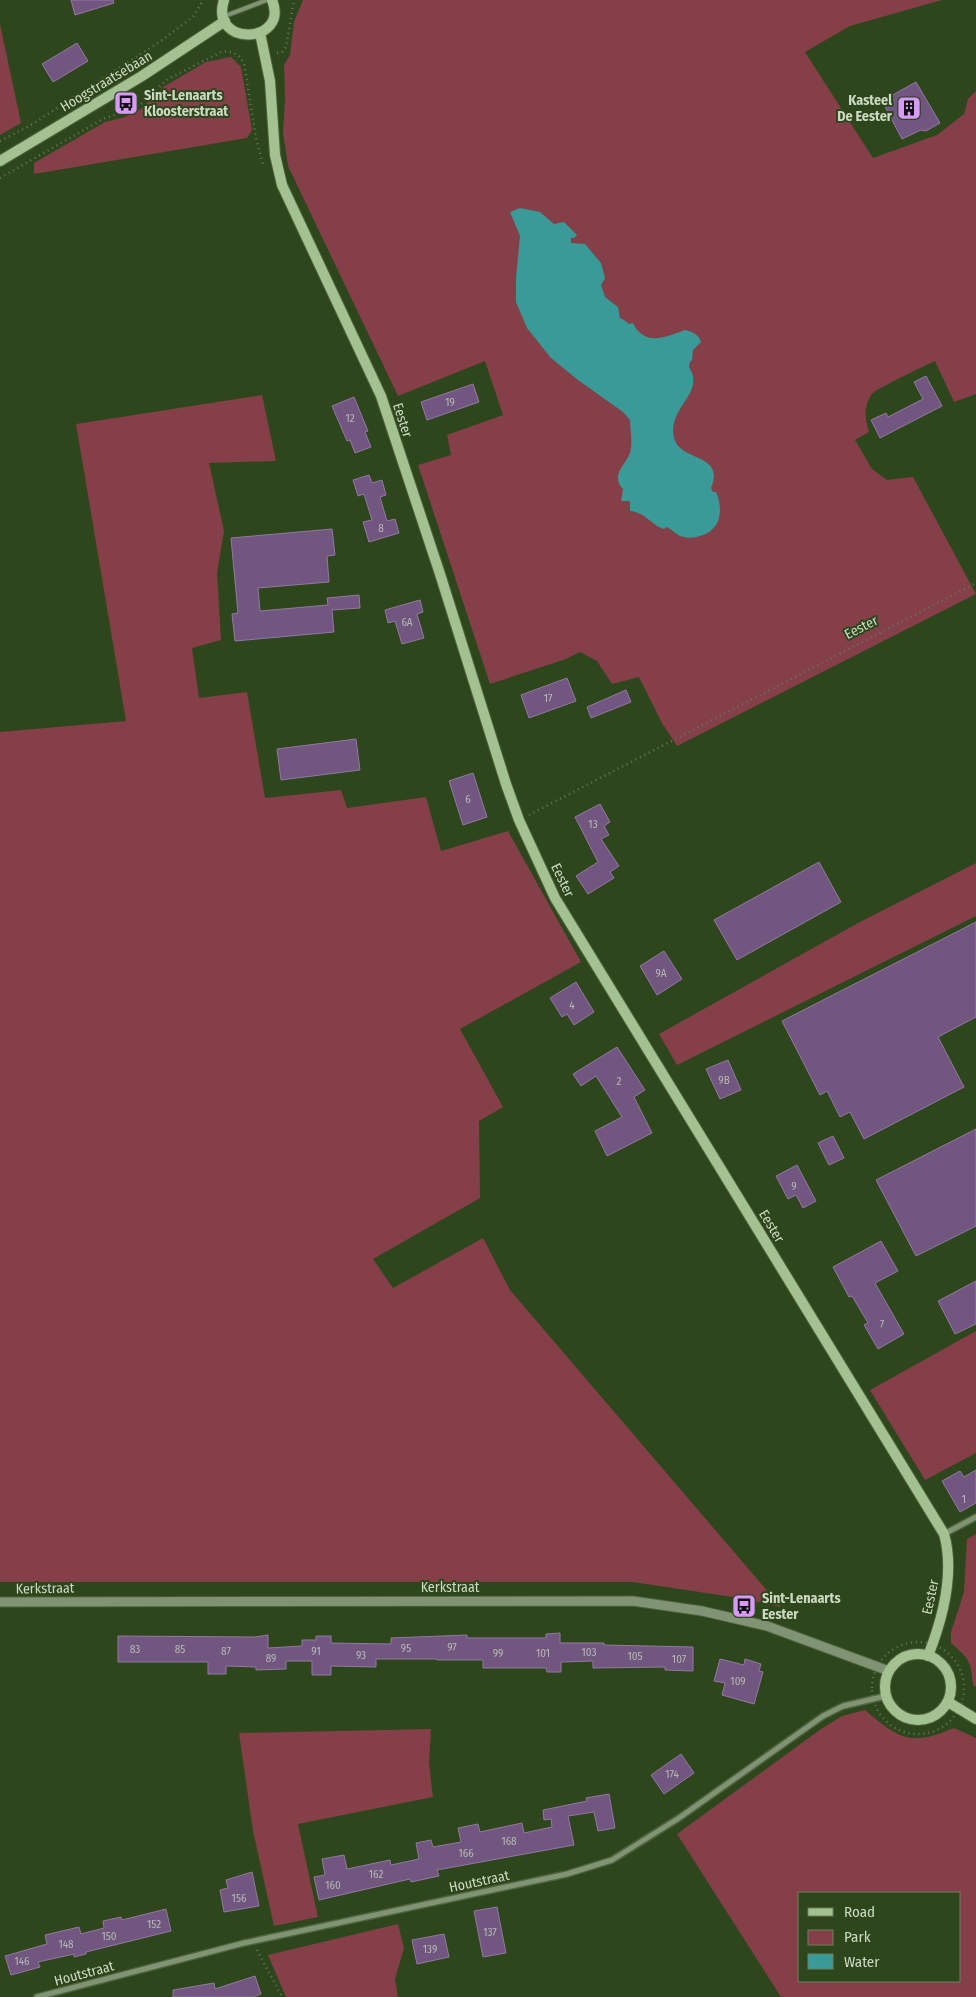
<svg xmlns="http://www.w3.org/2000/svg" width="976" height="1997" font-family="'Fira Sans Condensed',sans-serif">
  <style>
    .green { fill: #843f48; fill-rule: evenodd }
    .water { fill: #399a98 }
    .building { fill: #71567f; stroke: #9478a3 }
    .lines { fill: none; stroke-linecap: round; stroke-linejoin: round }
    .service-casing { stroke: #4e643d; stroke-width: 6 }
    .minor-casing { stroke: #4e643d; stroke-width: 8 }
    .tertiary-casing { stroke: #4e643d; stroke-width: 11 }
    .secondary-casing { stroke: #4e643d; stroke-width: 12 }
    .path { stroke: #657a57; stroke-width: 2.5; stroke-dasharray: 1 4; stroke-linecap: butt }
    .service { stroke: #809374; stroke-width: 4 }
    .minor { stroke: #809374; stroke-width: 5 }
    .tertiary { stroke: #809374; stroke-width: 9 }
    .secondary { stroke: #a4c291; stroke-width: 10 }
    .labels { text-anchor: middle; stroke-width: 4; stroke-linejoin: round; paint-order: stroke }
    .number-label { font-size: 11px; fill: #b5b9b2 }
    .street-label { font-size: 14px; fill: #ccdac3; stroke: #2e461c }
    .poi-label { font-size: 14px; font-weight: bold; fill: #ccdac3; stroke: #2e461c; text-anchor: start }
  </style>
  <rect width="100%" height="100%" fill="#2e461c"/>
  <!-- green -->
  <path class="green" d="M303,0h639l-92,26 -45,26 68,106 64,-23 27,-21 4,-15 8,-8v303l-22,8 -19,-41c-9,4 -61,29 -63,33 -9,13 -7,24 -3,38l-14,8 17,29 15,11 26,-3 63,117 -299,152 -15,-23 -23,-46 -27,7 -15,-23 -17,-9 -14,7 -76,25 -72,-219 33,-10 -4,-20 56,-20 -18,-54 -87,35 -110,-230 -5,-34 2,-33 -1,-34 6,-10 4,-33z
    M0,24l21,99 -21,12z
    M231,57l10,10 11,63 -5,8 -213,36v-11l71,-41 20,-5 16,-8 22,-22 43,-25z
    M262,395l14,66 -67,2 15,68 -7,42 4,67 -29,8 7,50 48,-6 18,106 76,-8 6,18 79,-11 15,54 67,-20 73,131 -121,67 43,78 -24,14 1,77 -107,61 20,29 90,-50 27,52 271,317 -42,-9 -106,-16h-633v-850l126,-11 -50,-297z
    M976,863v53l-299,149 -18,-31 199,-111z
    M976,1331v122l-51,27 -55,-90z
    M976,1534v153l-3,-2c-2,-25 -4,-26 -22,-42v-11l13,-40 3,-53z
    M865,1710c35,30 46,36 89,18l22,10v259h-195l-104,-163 144,-105 21,-13zM960,1893v88h-160v-88z
    M431,1729l-2,34 4,34 -135,27 20,93 -44,9 -21,-95 -14,-98z
    M398,1924l6,24 -9,31 3,18h-112l-18,-42z"/>
  <!-- water -->
  <path class="water" d="M520,208l20,4 14,12 10,-2 13,13 -3,3h-3v5l14,1 16,19 4,15 -4,7 4,12 13,10 2,11 4,2 5,4 4,-1c11,24 33,14 52,7 7,2 14,4 16,12l-8,8 -1,10 -2,2 -1,5c17,27 -22,40 -15,71 6,24 52,15 37,50l2,4h3c7,16 6,36 -13,43 -6,2 -12,4 -19,2 -7,-1 -11,-7 -17,-10l-3,2c-13,-4 -19,-17 -34,-18v-10h-9l2,-12c-13,-14 2,-23 7,-36 3,-10 0,-23 0,-33l-7,-8 -45,-32 -27,-22 -24,-30 -11,-26v-24l4,-42 -10,-24z"/>
  <!-- building -->
  <path class="building" d="M71,0h42l1,3 -39,12z
    M77,43l11,18 -35,21 -11,-18z
    M916,82l24,41 -14,8 -5,-1 -19,9 -20,-38z
    M926,376l16,30 -62,32 -9,-18 15,-7 2,4 35,-18 -9,-17z
    M473,384l6,18 -52,18 -6,-18z
    M354,397l14,34 -3,1 6,15 -16,6 -5,-13 -3,1 -15,-35z
    M369,475l3,8 10,-3 4,15 -6,2 7,24 8,-2 4,14 -30,9 -6,-20 9,-2 -8,-26 -6,2 -5,-16z
    M332,529l3,26 -8,1 2,26 -71,6 2,23 68,-6 -1,-7 32,-3 1,13 -28,2 2,22 -99,9 -3,-27 6,-1 -7,-75z
    M420,600l3,12 -6,2 7,24 -22,6 -7,-23 -7,2 -3,-13z
    M567,678l9,23 -47,17 -8,-23z
    M626,690l5,12 -40,16 -4,-11z
    M356,739l4,31 -79,10 -4,-31z
    M473,773l14,44 -24,8 -14,-44z
    M600,804l10,18 -6,4 5,9 -8,4 18,27 -9,6 4,6 -26,16 -12,-18 22,-14 -23,-45z
    M819,862l22,40 -104,58 -23,-40z
    M976,922v95l-38,20 26,50 -100,52 -14,-27 -10,5 -13,-26 -7,4 -38,-74z
    M664,951l18,28 -25,16 -17,-29z
    M576,982l18,30 -20,13 -7,-11 -5,3 -12,-19z
    M617,1047l28,43 -11,7 18,36 -45,23 -12,-25 27,-14 -26,-41 -15,10 -8,-12z
    M728,1060l13,30 -21,9 -14,-30z
    M976,1129v97l-60,30 -40,-76z
    M833,1136l11,22 -15,7 -11,-22z
    M797,1165l19,36 -13,7 -7,-13 -8,4 -12,-23z
    M881,1241l17,30 -23,12 29,51 -26,15 -14,-24 4,-2 -16,-27 -3,1 -16,-30z
    M976,1281v43l-21,10 -17,-33z
    M976,1470v33l-16,9 -18,-31 18,-10 4,6z
    M560,1633v10h44v2l89,2v24l-28,-1v-3l-72,1v-7l-32,1v10h-14l-1,-4h-63v-8h-46v-1h-61v8l-45,-1v9h-19v-14h-26v8l-30,1v-3l-30,-1v8h-18v-12h-90v-26l137,1 13,-2v13l34,-2v-6h14v-4h15v7l60,1v-6l76,-3v3h79v-4z
    M720,1659l24,6 1,-6 16,5 -2,7 4,1 -9,32 -32,-9 3,-12 -11,-2z
    M681,1754l13,19 -30,21 -13,-19z
    M609,1794l6,34 -17,3 -4,-19 -26,4 6,29 -137,25 2,6 -28,6 -1,-3 -91,21 -5,-23 11,-2 -3,-16 22,-4 3,14 43,-9 1,5 28,-6 -3,-16 15,-3 2,7 28,-5 -3,-14 20,-4 2,8 42,-9 2,10 28,-6 -1,-8 -7,1 -1,-10 44,-9 -1,-3z
    M252,1872l7,34 -35,6 -4,-22 8,-2 -2,-8z
    M497,1907l9,46 -23,4 -9,-46z
    M166,1909l5,22 -85,21v2l-12,3v-3l-36,8 2,5 -29,8 -6,-19 42,-12 -2,-9 34,-8 2,7 23,-6 -1,-7 18,-4 1,3z
    M444,1934l5,23 -32,7 -5,-24z
    M255,1976l6,18 -8,3h-80v-7l41,-7 1,6z"/>
  <g class="lines">
    <!-- service casing -->
    <g class="service-casing">
      <path id="service" d="M225,16l42,-16"/>
    </g>
    <!-- minor casing -->
    <g class="minor-casing">
      <path id="minor" d="M944,1534l32,-17
        M37,1997l207,-54 323,-69 45,-14 67,-42 144,-102 20,-10 43,-10"/>
    </g>
    <!-- tertiary casing -->
    <g class="tertiary-casing">
      <path id="tertiary" d="M0,1602l633,-1 69,10 65,15 122,45"/>
    </g>
    <!-- secondary casing -->
    <g class="secondary-casing">
      <path id="secondary" d="M224,0c-15,48 66,44 48,0
        M260,33l10,48 5,74 7,30 99,211 59,178 66,210 13,36 36,78 389,636c11,39 -1,84 -16,122
        M0,161l142,-85 83,-55
        M885 1687a33 33 0 1 1 66 0a33 33 0 1 1-66 0Z
        M948,1702l28,17"/>
    </g>
    <!-- path -->
    <path class="path" d="M277,53l5,-1 4,-5 8,-47
      M0,141l31,-16 127,-82 35,-26 10,-17
      M0,178l105,-60 23,-7 13,-7 27,-25 55,-28c11,1 15,3 21,12l12,75 7,27
      M529,815l447,-232
      M872 1688a46 46 0 1 1 92 0a46 46 0 1 1-92 0Z
      M257,1950l25,47"/>
    <!-- service -->
    <use href="#service" class="service"/>
    <!-- minor -->
    <use href="#minor" class="minor"/>
    <!-- tertiary -->
    <use href="#tertiary" class="tertiary"/>
    <!-- secondary -->
    <use href="#secondary" class="secondary"/>
  </g>
  <!-- icons -->
  <defs>
    <g id="bus-square" transform="scale(1.25)"><rect x="-9" y="-9" width="18" height="18" rx="4" fill="#d89af8" stroke="#2e461c"/><path d="M-5-6H5V4H4V6H2V4H-2V6H-4V4H-5ZM-3.5-4V0h7V-4ZM-3.5 1.2v1.5H-2V1.2ZM2 1.2v1.5H3.5V1.2Z" fill="#111"/></g>
    <g id="building-square" transform="scale(1.25)"><rect x="-9" y="-9" width="18" height="18" rx="4" fill="#d89af8" stroke="#2e461c"/><path d="M-4-6H4V6H1V3H-1V6H-4ZM-2.5-4.3h1.7v1.8h-1.7ZM.8-4.3h1.7v1.8H.8ZM-2.5-1h1.7V.8h-1.7ZM.8-1h1.7V.8H.8Z" fill="#111"/></g>
  </defs>
  <g fill-rule="evenodd">
    <use href="#bus-square" x="126" y="103"/>
    <use href="#building-square" x="909" y="108"/>
    <use href="#bus-square" x="744" y="1606"/>
  </g>
  <g class="labels">
    <!-- number labels -->
    <g class="number-label">
      <text x="450" y="406">19</text>
      <text x="350" y="422">12</text>
      <text x="381" y="532">8</text>
      <text x="407" y="626">6A</text>
      <text x="548" y="702">17</text>
      <text x="468" y="803">6</text>
      <text x="593" y="828">13</text>
      <text x="661" y="977">9A</text>
      <text x="572" y="1009">4</text>
      <text x="724" y="1084">9B</text>
      <text x="619" y="1085">2</text>
      <text x="794" y="1190">9</text>
      <text x="882" y="1328">7</text>
      <text x="964" y="1503">1</text>
      <text x="452" y="1651">97</text>
      <text x="406" y="1652">95</text>
      <text x="135" y="1653">83</text>
      <text x="180" y="1653">85</text>
      <text x="226" y="1655">87</text>
      <text x="316" y="1655">91</text>
      <text x="589" y="1656">103</text>
      <text x="498" y="1657">99</text>
      <text x="543" y="1657">101</text>
      <text x="361" y="1659">93</text>
      <text x="635" y="1660">105</text>
      <text x="271" y="1662">89</text>
      <text x="679" y="1663">107</text>
      <text x="738" y="1685">109</text>
      <text x="672" y="1778">174</text>
      <text x="509" y="1845">168</text>
      <text x="466" y="1857">166</text>
      <text x="376" y="1878">162</text>
      <text x="333" y="1889">160</text>
      <text x="239" y="1902">156</text>
      <text x="154" y="1928">152</text>
      <text x="490" y="1936">137</text>
      <text x="109" y="1940">150</text>
      <text x="66" y="1948">148</text>
      <text x="430" y="1953">139</text>
      <text x="22" y="1965">146</text>
    </g>
    <!-- street labels -->
    <g class="street-label">
      <text transform="translate(106 81) rotate(-31)" y="5">Hoogstraatsebaan</text>
      <text transform="translate(403 420) rotate(72)" y="5">Eester</text>
      <text transform="translate(861 627) rotate(-27)" y="5">Eester</text>
      <text transform="translate(563 880) rotate(64)" y="5">Eester</text>
      <text transform="translate(772 1226) rotate(59)" y="5">Eester</text>
      <text x="450" y="1592">Kerkstraat</text>
      <text transform="translate(45 1588) rotate(-1)" y="5">Kerkstraat</text>
      <text transform="translate(930 1597) rotate(-78)" y="5">Eester</text>
      <text transform="translate(479 1881) rotate(-12)" y="5">Houtstraat</text>
      <text transform="translate(84 1973) rotate(-15)" y="5">Houtstraat</text>
    </g>
    <!-- poi labels -->
    <g class="poi-label">
      <text x="144" y="100">Sint-Lenaarts<tspan x="144" dy="16">Kloosterstraat</tspan></text>
      <text x="892" y="105" text-anchor="end">Kasteel<tspan x="892" dy="16">De Eester</tspan></text>
      <text x="762" y="1603">Sint-Lenaarts<tspan x="762" dy="16">Eester</tspan></text>
    </g>
  </g>
  <!-- legend -->
  <rect x="798" y="1892" width="162" height="90" fill="#2e461c" stroke="#6d815f"/>
  <rect x="808" y="1908" width="25" height="8" fill="#a4c291" stroke="#6d815f"/>
  <text x="844" y="1917" font-size="15" fill="#ccdac3">Road</text>
  <rect x="808" y="1930" width="25" height="15" fill="#843f48" stroke="#6d815f"/>
  <text x="844" y="1942" font-size="15" fill="#ccdac3">Park</text>
  <rect x="808" y="1954" width="25" height="15" fill="#399a98" stroke="#6d815f"/>
  <text x="844" y="1967" font-size="15" fill="#ccdac3">Water</text>
</svg>
